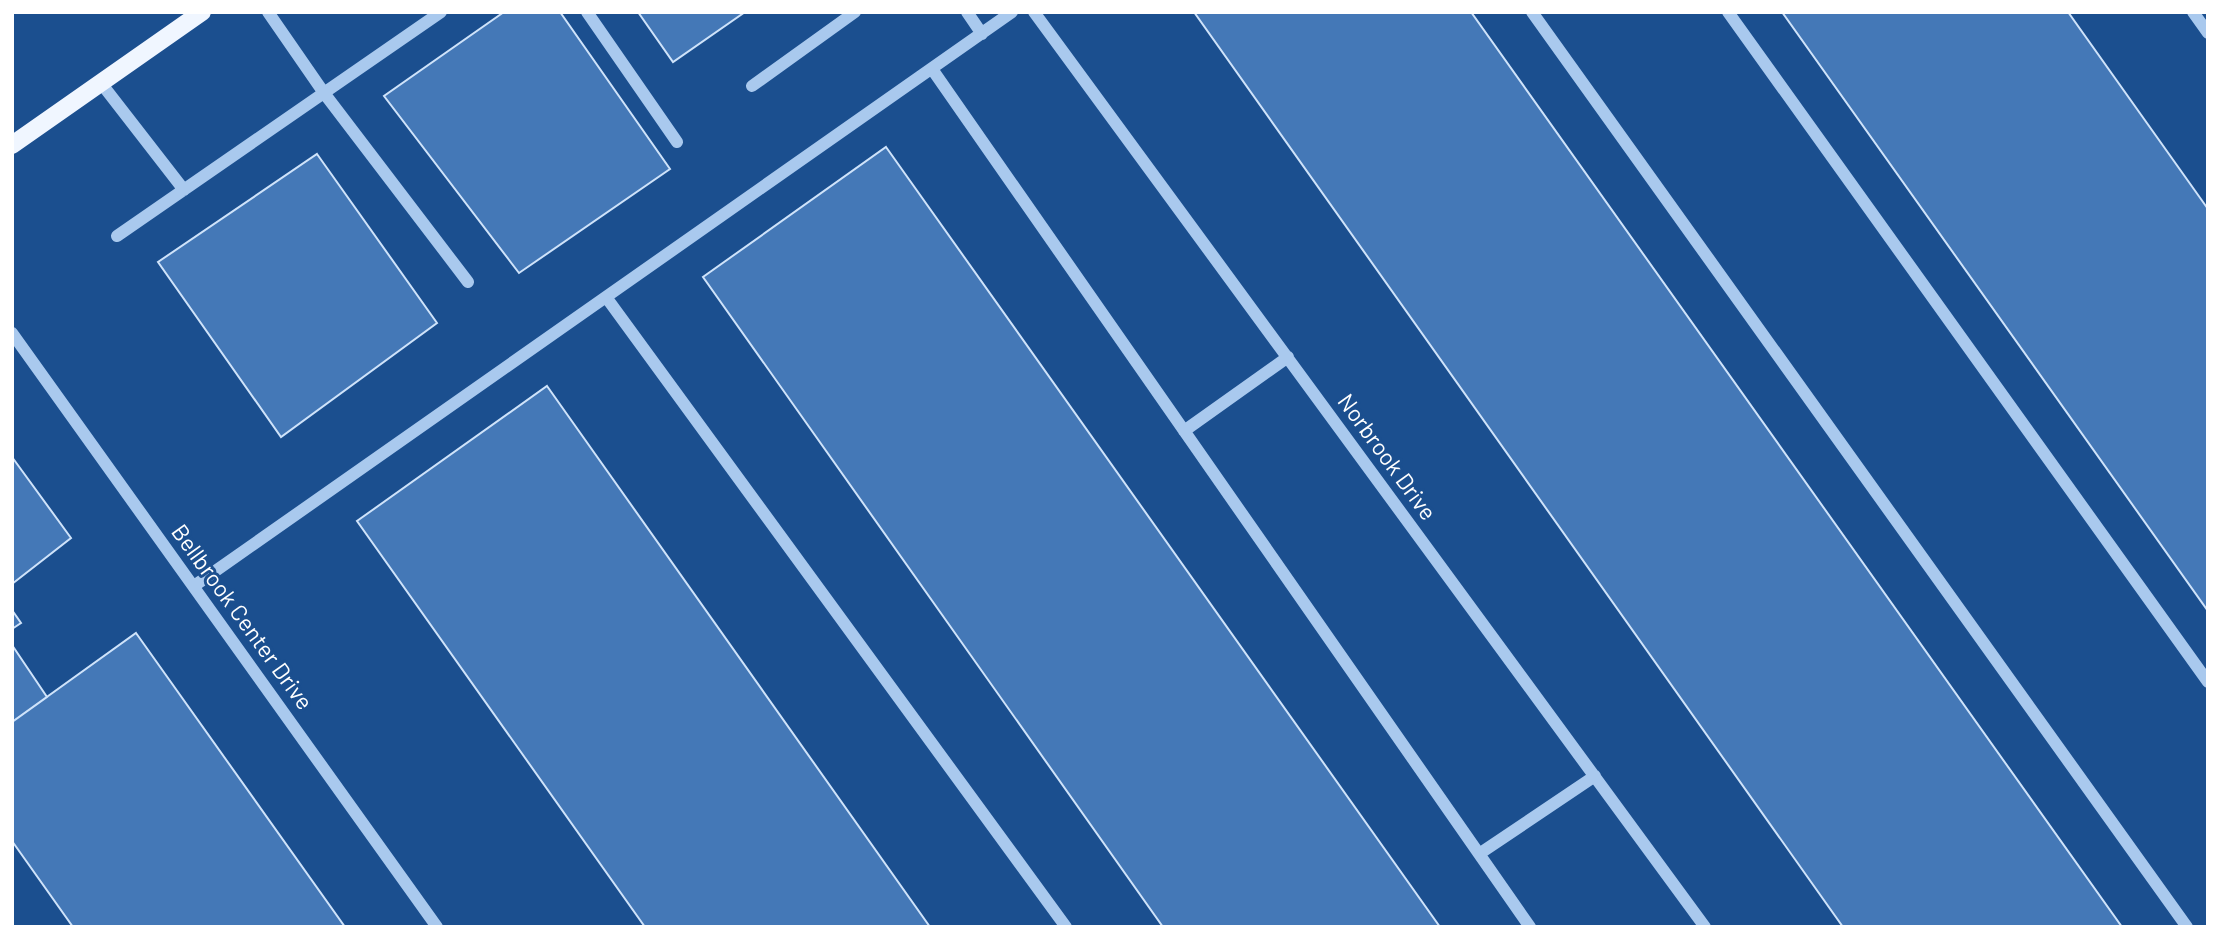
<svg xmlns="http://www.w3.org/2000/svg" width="2220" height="939" font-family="Barlow,sans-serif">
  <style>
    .building { fill: #4478b7; stroke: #cfe3fa; stroke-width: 2 }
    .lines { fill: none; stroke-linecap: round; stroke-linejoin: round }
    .minor { stroke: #a9c9ee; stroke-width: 12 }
    .major { stroke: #f0f6ff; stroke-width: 18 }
    .labels { text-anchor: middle; stroke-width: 6; stroke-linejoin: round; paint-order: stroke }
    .street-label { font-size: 23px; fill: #fff; stroke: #1b4f8f }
  </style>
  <rect width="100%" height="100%" fill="#1b4f8f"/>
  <!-- building -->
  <path class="building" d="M504,12h56l110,157 -151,104 -135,-177z
    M638,12h107l-72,50z
    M1194,12h277l651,915h-279z
    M1782,12h286l140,197v402z
    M886,147l554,780h-277l-460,-650z
    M317,154l120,169 -156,114 -123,-175z
    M547,386l383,541h-285l-288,-406z
    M12,457l59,81 -59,46z
    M12,610l9,13 -9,6z
    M136,633l209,294h-272l-61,-86v-119z
    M12,645l35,52 -35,25z"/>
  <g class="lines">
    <!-- minor -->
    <path class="minor" d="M268,12l56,81 144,189
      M587,12l90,130
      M967,12l15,22
      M1034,12l671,915
      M1532,12l655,915
      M1728,12l480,670
      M2193,12l15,21
      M932,69l598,858
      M101,83l83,107
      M752,86l103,-74
      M117,236l324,-224
      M606,297l460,630
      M12,333l425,594
      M1184,431l104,-74
      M194,586l818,-574
      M1479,854l116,-78"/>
    <!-- major -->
    <path class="major" d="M12,145l190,-133"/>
  </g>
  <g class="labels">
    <!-- street labels -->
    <g class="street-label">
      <text transform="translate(1387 457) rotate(54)" y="8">Norbrook Drive</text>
      <text transform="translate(242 617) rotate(54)" y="8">Bellbrook Center Drive</text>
    </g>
  </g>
  <!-- border -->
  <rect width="2220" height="939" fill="none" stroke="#ffffff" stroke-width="28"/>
</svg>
